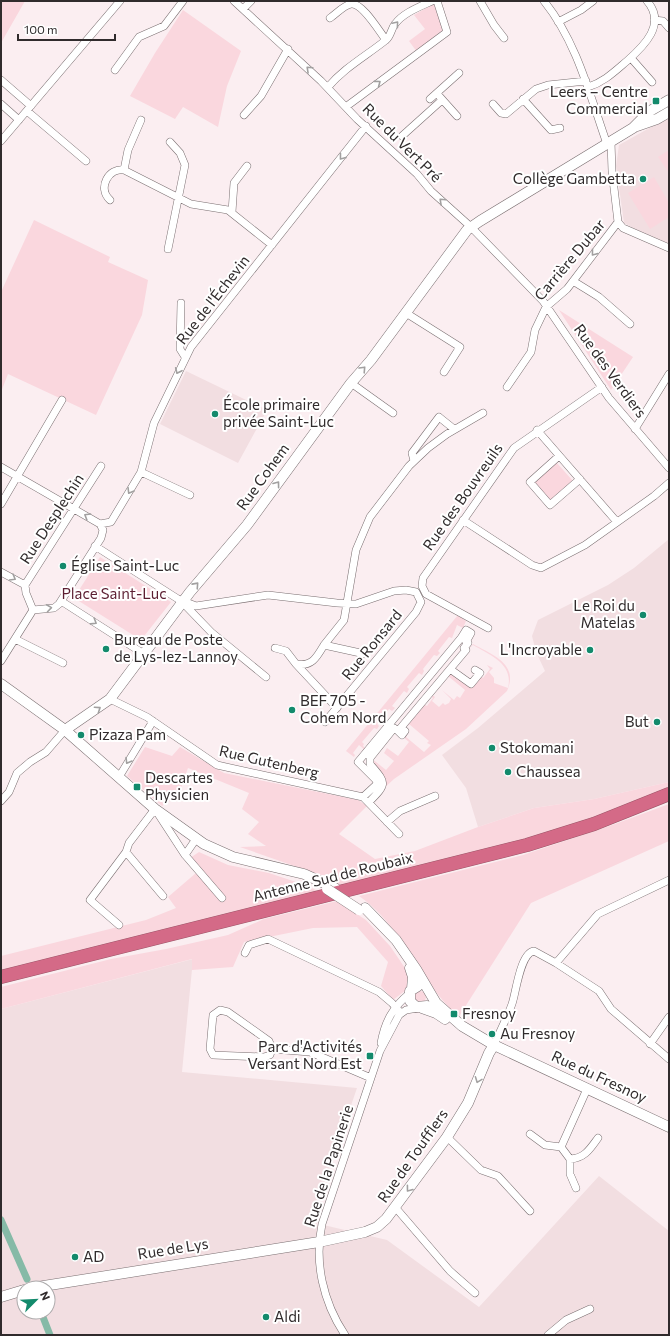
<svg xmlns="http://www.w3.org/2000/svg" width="670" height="1336" font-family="Commissioner,sans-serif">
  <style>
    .built { fill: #f2dee1; fill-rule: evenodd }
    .green { fill: #fad7de }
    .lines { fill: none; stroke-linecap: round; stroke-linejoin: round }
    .canal { stroke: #86baa7; stroke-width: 7 }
    .street-casing { stroke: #7a6f71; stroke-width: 8 }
    .secondary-casing { stroke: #7a6f71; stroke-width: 11 }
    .highway-casing { stroke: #9b5467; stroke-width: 14 }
    .street { stroke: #fff; stroke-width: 7 }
    .secondary { stroke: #fff; stroke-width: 10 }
    .highway { stroke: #d46a87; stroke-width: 13 }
    .secondary-bridge-casing { stroke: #7a6f71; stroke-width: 11; stroke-linecap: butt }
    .secondary-bridge { stroke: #fff; stroke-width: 10 }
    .oneway { stroke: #a2a0a0 }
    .poi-dot { fill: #138a6c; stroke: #fff; stroke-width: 1.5 }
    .labels { text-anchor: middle; stroke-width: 4; stroke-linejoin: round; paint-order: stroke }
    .poi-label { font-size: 15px; fill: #302b2c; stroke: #fff; text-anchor: start }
    .street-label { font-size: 15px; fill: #302b2c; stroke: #fff }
    .park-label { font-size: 15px; fill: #5c1f32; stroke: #fff }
  </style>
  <rect width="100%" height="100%" fill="#fbeef1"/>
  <!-- built -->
  <path class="built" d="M669,117v126l-4,2 -41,-22 -8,-57 3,-21z
    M186,371l81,39 -29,53 -78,-39z
    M669,539v243l-75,17 -60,9 -56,19 -12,-39 -24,-33 36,-27 67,-57 -9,-19 -4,-16 6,-16 70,-35 26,-17z
    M193,959l-11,113 175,16 -46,134 76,18 92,67 120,-131 70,55v104h-668v-326zM24,1288h24v24h-24z"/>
  <!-- green -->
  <path class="green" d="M1,1h24l-24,42z
    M435,3l9,28 -27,21 -8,-11 16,-12 -11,-14z
    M183,10l58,41 -14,35 -9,41 -35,-20 -8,12 -45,-23 25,-43z
    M669,150v23l-11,-16z
    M654,177l15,26v14l-19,12 -22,-36z
    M34,220l76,37 -2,5 40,18 -6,35 -46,100 -88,-41 -7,18v-100z
    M559,310l74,47 -22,33z
    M556,462l17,19 -21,18 -4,1 -13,-16v-4z
    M100,557l71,45 -30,38 -67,-42z
    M458,615l8,6 -3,7 -6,-3 -5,13 -3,-1 -11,14 2,2 -3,3 -3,-1 -11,14 1,2 -2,4 -3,-2 -12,14 2,2 -2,4 -3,-2 -12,15 3,2 -3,3 -3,-2 -12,15 2,2 -2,3 -3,-1 -12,14 2,2 -1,2 4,4 -1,1 -7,-6 -6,8 2,2 -1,2 -8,-6z
    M473,644c20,11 46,20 34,47l-41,38 -72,50 -13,12 -10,-26v-7l15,12 8,-9 -10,-8 3,-5 11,8 11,-14 -7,-6h3l3,-3 -2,4 18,15 7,-7 -4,-2 2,-2 -20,-17 -1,2 -3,-2 18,-20 4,2 6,-8 -3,-2 2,-1 3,2 -3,4 7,6 4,-4 2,2 4,-2 2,-4 -9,-9 12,10 3,-4 3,2 5,-8 -17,-14 7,-8 16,14 7,-8 5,4 7,-9 -3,-4 6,3 -4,4 5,6v5l14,5c6,-24 -18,-33 -35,-43l-4,4z
    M145,747l27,9 8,-9 44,26 134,27 9,6 -28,28 36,25 40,-8 63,-24 56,-19 60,-9 75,-17v5c-103,51 -218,71 -329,99l-11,-8 -89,-31 26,-1 -18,-12 11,-12 -17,-13 7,-16 -61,-25 -10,28 -16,10 -35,-30z
    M669,804v37l-138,62 -73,115c-8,-10 -18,-20 -26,-31 -23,-30 -41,-70 -73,-91l164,-41 92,-31z
    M199,852l29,13 41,8 36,12 15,7 -319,80v-16l145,-36 30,-12 -8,-11 28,-24 -9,-13z
    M337,901l29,19 24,26 15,22 5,10v9l-17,13 -12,-14 7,-24 -31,-35 -44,1 -69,14 -11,25 -41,3v-11l-191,50v-22l110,-28 55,-10 62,-14 36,-16z
    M414 997a6 6 0 1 1 12 0a6 6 0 1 1-12 0Z"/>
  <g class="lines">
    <!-- canal -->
    <path class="canal" d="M1,1220l26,59
      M41,1312l9,23"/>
    <!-- street casing -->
    <g class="street-casing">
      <path id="street" d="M234,1l87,80 36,38 60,55 14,17 40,36 72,74 66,97 60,70
        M480,1l14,24 10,13
        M544,1c33,41 46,95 63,143
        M243,9l8,-8
        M330,18c6,-4 14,-13 21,-14 11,-2 28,27 35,36
        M654,20l9,1 6,7
        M558,22l23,-12 12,-9
        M631,58l21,24
        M115,70l24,-33 25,-11 19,-25
        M1,80l30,26
        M328,87c16,-19 38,-31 58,-47 5,-4 5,-11 9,-16 8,-11 24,-17 37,-23
        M588,87c16,-5 26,-15 39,-26 17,-15 40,-37 20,-60
        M440,97l17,19
        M430,99l29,-26
        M523,99l28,31 9,-2
        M1,104l18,16
        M493,104l8,9 5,1 30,-25 12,-4 38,-4
        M347,106l100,-74 -10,-31
        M27,111l59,50
        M244,115l17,-19 27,-47
        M141,120l-13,30 -4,20 67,34 37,6 44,35
        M402,136l40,-36
        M1,141l119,-140
        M110,200c-13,-12 -1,-33 14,-30
        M232,212l2,-29 13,-17
        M618,222l5,6 46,20
        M168,249l17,-84 -5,-12 -10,-11
        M573,281l26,16 31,27
        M181,303l-1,46 5,8
        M406,313l54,34 -16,25
        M351,383l42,30
        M507,387l24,-35 4,-22 11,-23 21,-18 51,-67 -6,-51 -1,-29
        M635,429l34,-55
        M537,430l80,92
        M559,456l-29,26 20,23 30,-26
        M414,461l-2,-8 27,-36 15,12
        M1,467l99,57
        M141,472l49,23
        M1,504l61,-104
        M463,520l69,45 9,3 44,-23 69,-49 15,-13
        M100,524l11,-2 30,-50 13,-49 37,-76 175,-221
        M95,546l83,53 18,7 72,-11 69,8 19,1 38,-13 12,-1 10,2 5,10 -5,10 -91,110
        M1,572l24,13
        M25,585l76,-119
        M25,585l1,8 7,17
        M61,601l83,53
        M185,605l26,27 55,45
        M33,610l21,-2 5,-4 42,-66 2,-8 -3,-6
        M488,628l-62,-34 -4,-8 1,-8 91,-130 88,-61
        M15,639l48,24
        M324,645l20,-25 12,-70 14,-33 39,-51 19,-18 19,-14 36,-21
        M275,648l11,3 10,13
        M1,661l32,-51
        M450,669l21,15 9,-11 -5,-3
        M110,699l37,18 70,48 146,32 36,37
        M337,708l-41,-44c16,3 21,-7 28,-19l41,9
        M398,731l4,4 3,-4
        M119,777l34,-56
        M363,797l13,-12 1,-4 -19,-19 103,-124 5,-8 5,3 -5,9 2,1 -4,5 2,2 -68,81 -4,-3 -24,30v6c16,19 18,19 -1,38
        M1,801l8,-9 8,-19 13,-11 16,-10 19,-22
        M387,822l13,-11 35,-15
        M126,852l37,44
        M185,855l11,-16
        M119,925l-29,-25 36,-48 3,-9 26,-34 30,46 37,43
        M245,953l4,-8 19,-6 111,53 13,11 9,10
        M556,963l42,-49 71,-34
        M381,1043c4,-22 12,-36 29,-50
        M650,1044l19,-27
        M494,1045c6,-14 13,-27 18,-41 4,-11 8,-51 22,-53l22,12 43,28 12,18 58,50
        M272,1049l-3,-8 -41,-29 -8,-2 -7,5 -3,34 3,6 51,2 6,-2 2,-6 38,3 61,26
        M530,1134l15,11 16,2 26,-58
        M447,1137l34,33 17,6 32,35
        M561,1147l9,12c15,-1 20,-10 28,-21
        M570,1159v15l6,14
        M395,1207l55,64 25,22
        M345,1335c-22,-33 -31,-73 -23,-111l58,-173 19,-36 7,-5 12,-2
        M548,1335l18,-15 24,-11"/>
    </g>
    <!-- secondary casing -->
    <g class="secondary-casing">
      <path id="secondary" d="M637,126l20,-7 12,-7
        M1,684l64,46 90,79 49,35 29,13 71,17 31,14
        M65,730l45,-31 80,-107 57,-67 104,-142 20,-23 96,-130 13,-9 153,-93 17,-17 19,-11
        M365,908l31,32 20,29 20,34 26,23 32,19 175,82
        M410,968l3,9 -1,12
        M418,986l-8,5v10l6,6 11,-1
        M422,1008l14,5 9,6
        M31,1288l288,-46 46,-10 12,-5 9,-8 61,-82 21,-34 21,-50 5,-8
        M1,1297l23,-7"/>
    </g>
    <!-- highway casing -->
    <g class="highway-casing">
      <path id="highway" d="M1,977l526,-132 67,-21 75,-30"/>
    </g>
    <!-- street -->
    <use href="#street" class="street"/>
    <!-- secondary -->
    <use href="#secondary" class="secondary"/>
    <!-- highway -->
    <use href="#highway" class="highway"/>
    <!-- secondary-bridge casing -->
    <g class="secondary-bridge-casing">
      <path id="secondary-bridge" d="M327,889l32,21"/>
    </g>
    <!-- secondary-bridge -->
    <use href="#secondary-bridge" class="secondary-bridge"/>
  </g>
  <!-- one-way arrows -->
  <defs><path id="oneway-chevron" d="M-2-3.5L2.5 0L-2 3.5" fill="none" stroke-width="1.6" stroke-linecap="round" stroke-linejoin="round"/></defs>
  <g class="oneway">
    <use href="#oneway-chevron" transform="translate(396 24) rotate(-50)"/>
    <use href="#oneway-chevron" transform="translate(309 69) rotate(-137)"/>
    <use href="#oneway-chevron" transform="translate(378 83) rotate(-37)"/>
    <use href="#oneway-chevron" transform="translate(342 157) rotate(128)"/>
    <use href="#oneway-chevron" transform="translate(442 201) rotate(-137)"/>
    <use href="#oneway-chevron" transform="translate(594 253) rotate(128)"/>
    <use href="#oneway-chevron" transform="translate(363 369) rotate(-47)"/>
    <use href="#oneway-chevron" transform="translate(178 371) rotate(115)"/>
    <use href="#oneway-chevron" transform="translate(277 484) rotate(-53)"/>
    <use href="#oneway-chevron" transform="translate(130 491) rotate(121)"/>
    <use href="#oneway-chevron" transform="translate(87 516) rotate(-149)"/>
    <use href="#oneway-chevron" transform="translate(13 578) rotate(30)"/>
    <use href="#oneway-chevron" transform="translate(196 585) rotate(-48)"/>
    <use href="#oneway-chevron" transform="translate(49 608) rotate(-8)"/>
    <use href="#oneway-chevron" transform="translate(94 622) rotate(32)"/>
    <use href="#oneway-chevron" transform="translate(98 709) rotate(-34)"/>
    <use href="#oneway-chevron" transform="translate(128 761) rotate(121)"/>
    <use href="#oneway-chevron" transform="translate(478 1080) rotate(111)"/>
    <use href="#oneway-chevron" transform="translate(409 1189) rotate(127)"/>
  </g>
  <!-- markers -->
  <g class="poi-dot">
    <rect x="652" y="97" width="8" height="8" rx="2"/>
    <circle cx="643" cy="179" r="4"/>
    <circle cx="215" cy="414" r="4"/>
    <circle cx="63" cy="566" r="4"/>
    <circle cx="643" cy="615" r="4"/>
    <circle cx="106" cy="649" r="4"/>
    <circle cx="590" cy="650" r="4"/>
    <circle cx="292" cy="710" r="4"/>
    <circle cx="657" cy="722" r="4"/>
    <circle cx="81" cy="735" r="4"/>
    <circle cx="492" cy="748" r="4"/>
    <circle cx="508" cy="772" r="4"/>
    <rect x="133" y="783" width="8" height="8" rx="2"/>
    <rect x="450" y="1010" width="8" height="8" rx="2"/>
    <circle cx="492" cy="1034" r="4"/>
    <rect x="366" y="1052" width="8" height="8" rx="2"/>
    <circle cx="75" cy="1257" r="4"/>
    <circle cx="266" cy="1317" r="4"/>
  </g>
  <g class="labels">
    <!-- poi labels -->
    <g class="poi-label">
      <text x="648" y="97" text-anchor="end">Leers – Centre<tspan x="648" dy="17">Commercial</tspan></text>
      <text x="635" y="184" text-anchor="end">Collège Gambetta</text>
      <text x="223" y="410">École primaire<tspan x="223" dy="17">privée Saint-Luc</tspan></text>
      <text x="71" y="571">Église Saint-Luc</text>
      <text x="635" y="611" text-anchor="end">Le Roi du<tspan x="635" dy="17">Matelas</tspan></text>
      <text x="114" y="645">Bureau de Poste<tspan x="114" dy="17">de Lys-lez-Lannoy</tspan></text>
      <text x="582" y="655" text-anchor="end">L'Incroyable</text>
      <text x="300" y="706">BEF 705 -<tspan x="300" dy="17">Cohem Nord</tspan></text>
      <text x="649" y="727" text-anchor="end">But</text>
      <text x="89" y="740">Pizaza Pam</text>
      <text x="500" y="753">Stokomani</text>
      <text x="516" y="777">Chaussea</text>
      <text x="145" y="783">Descartes<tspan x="145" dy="17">Physicien</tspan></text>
      <text x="462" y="1019">Fresnoy</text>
      <text x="500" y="1039">Au Fresnoy</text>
      <text x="362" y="1052" text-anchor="end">Parc d'Activités<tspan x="362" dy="17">Versant Nord Est</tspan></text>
      <text x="83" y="1262">AD</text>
      <text x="274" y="1322">Aldi</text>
    </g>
    <!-- street labels -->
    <g class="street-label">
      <text transform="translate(402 143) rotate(45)" y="5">Rue du Vert Pré</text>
      <text transform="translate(570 260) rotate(-50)" y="5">Carrière Dubar</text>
      <text transform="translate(213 300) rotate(-52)" y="5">Rue de l'Échevin</text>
      <text transform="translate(610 371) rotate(54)" y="5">Rue des Verdiers</text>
      <text transform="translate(263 477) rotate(-54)" y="5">Rue Cohem</text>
      <text transform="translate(463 497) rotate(-55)" y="5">Rue des Bouvreuils</text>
      <text transform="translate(52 519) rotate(-57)" y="5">Rue Desplechin</text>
      <text transform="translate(372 645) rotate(-51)" y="5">Rue Ronsard</text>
      <text transform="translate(269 762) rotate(13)" y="5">Rue Gutenberg</text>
      <text transform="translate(333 877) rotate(-14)" y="5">Antenne Sud de Roubaix</text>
      <text transform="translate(599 1077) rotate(25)" y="5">Rue du Fresnoy</text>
      <text transform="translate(413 1156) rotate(-55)" y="5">Rue de Toufflers</text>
      <text transform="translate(329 1166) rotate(-72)" y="5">Rue de la Papinerie</text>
      <text transform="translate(173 1249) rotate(-9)" y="5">Rue de Lys</text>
    </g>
    <!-- park labels -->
    <g class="park-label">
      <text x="114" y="599">Place Saint-Luc</text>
    </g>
  </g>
  <!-- border -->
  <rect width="670" height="1336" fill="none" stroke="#302b2c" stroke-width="4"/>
  <!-- north arrow -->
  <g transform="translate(36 1300) rotate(66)"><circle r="19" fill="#ffffff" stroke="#acaaab"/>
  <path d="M0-3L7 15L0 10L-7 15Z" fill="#138a6c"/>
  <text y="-6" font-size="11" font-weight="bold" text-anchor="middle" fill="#302b2c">N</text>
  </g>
  <!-- scale -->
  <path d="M18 34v6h97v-6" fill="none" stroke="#302b2c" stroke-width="2"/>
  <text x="24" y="34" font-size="12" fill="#302b2c" stroke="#ffffff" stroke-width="3" paint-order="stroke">100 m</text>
</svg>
